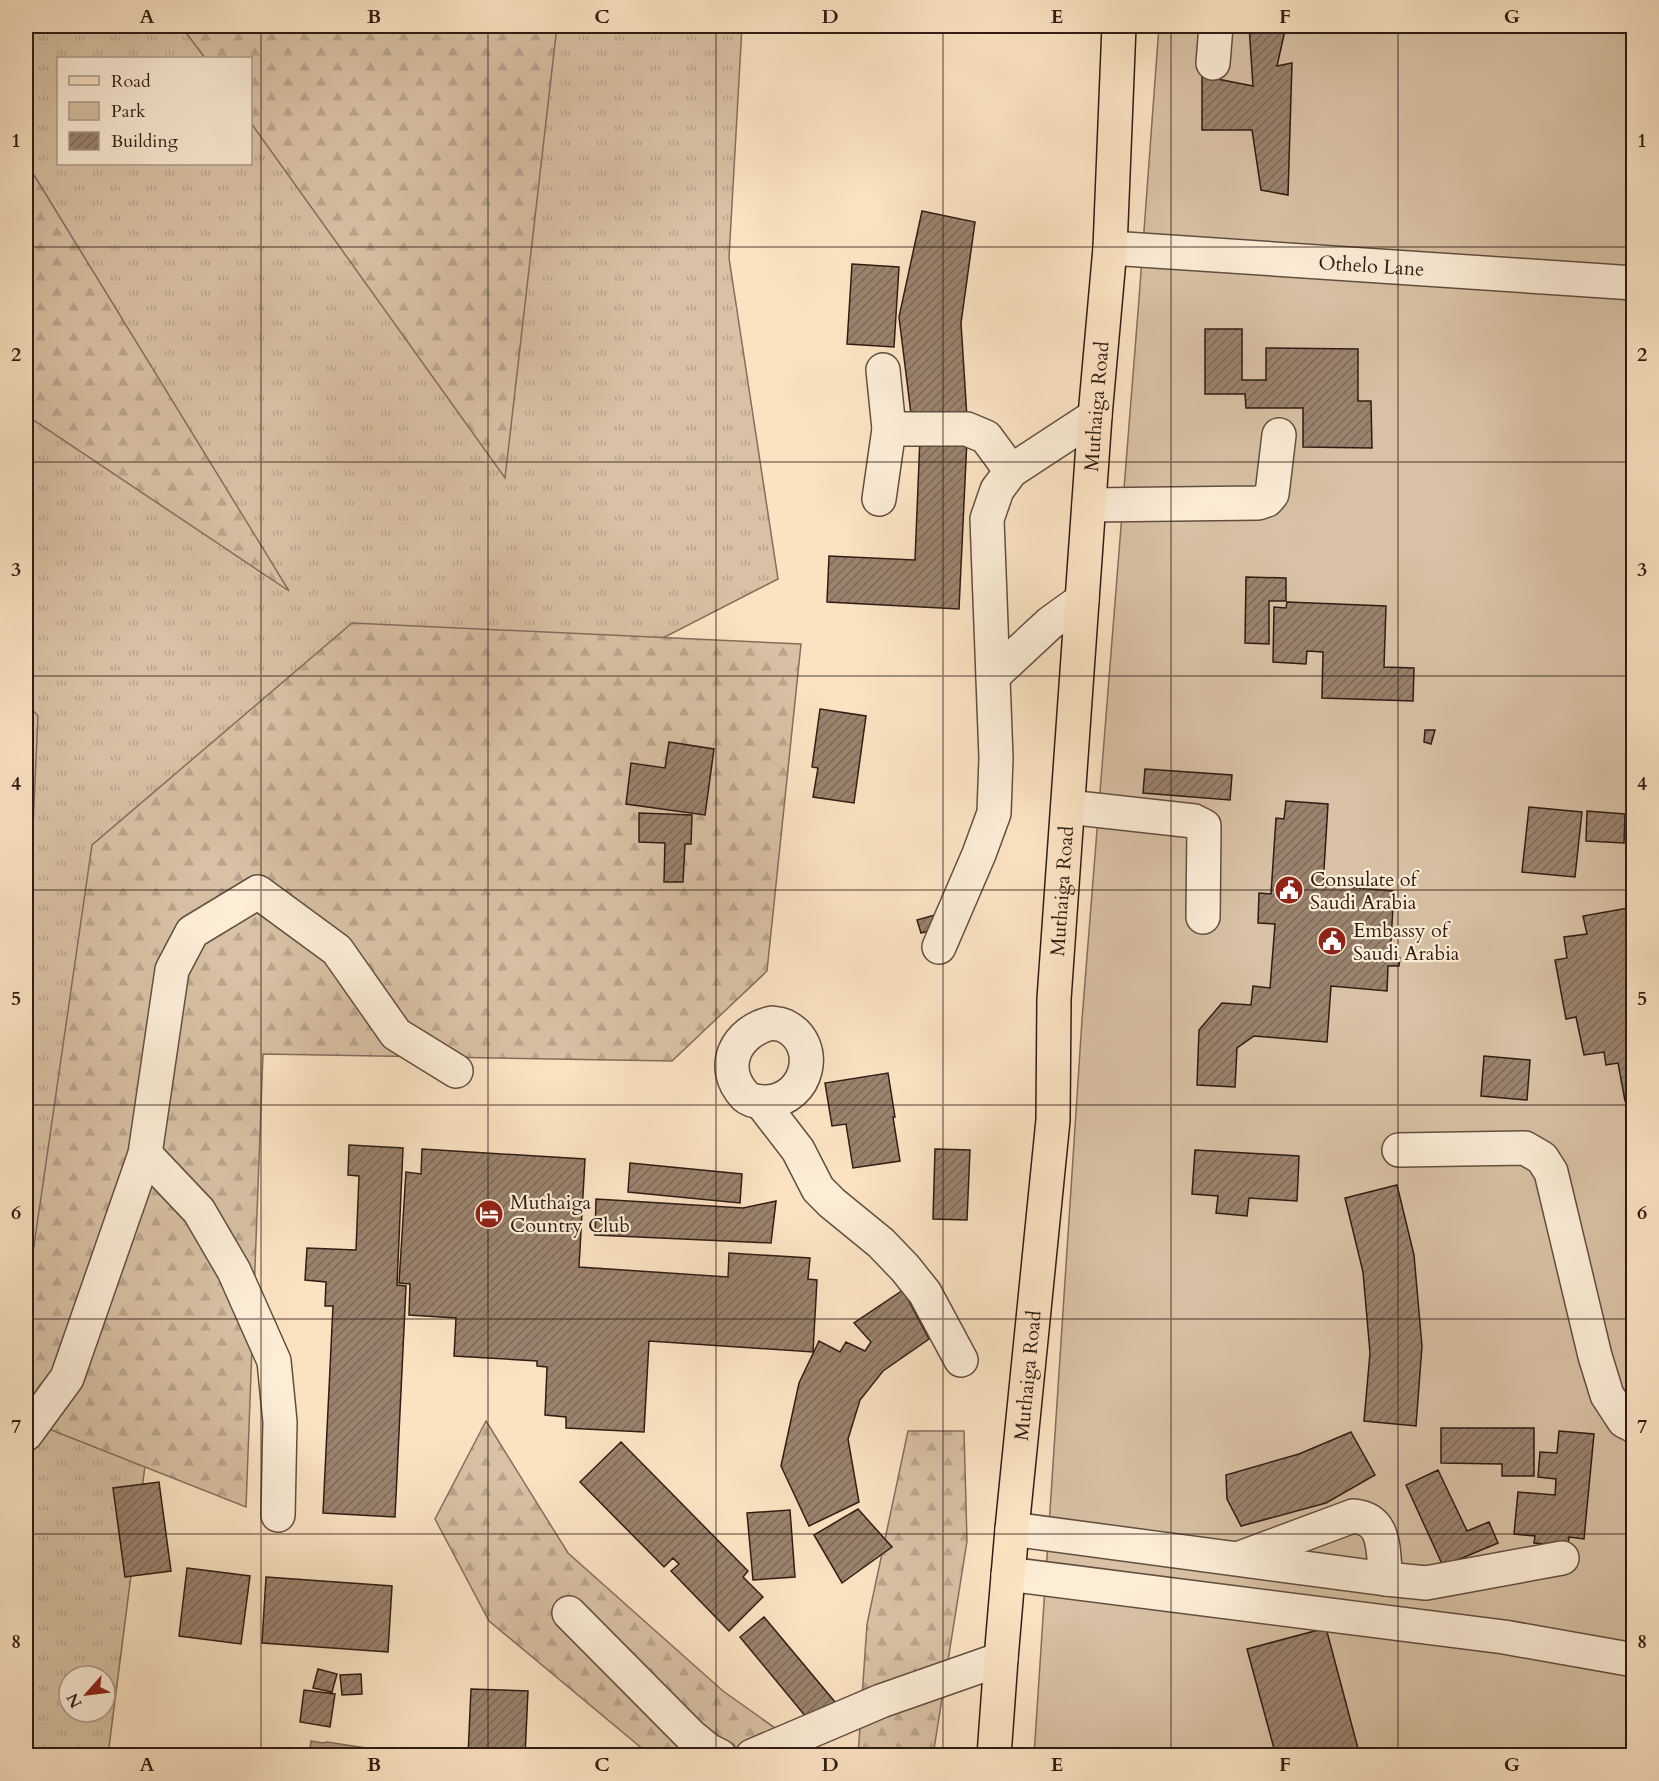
<svg xmlns="http://www.w3.org/2000/svg" width="1659" height="1781" font-family="Cardo,serif">
  <style>
    .grass { fill: url(#grass-tufts); stroke: #846e5c; stroke-width: 1.5; fill-rule: evenodd }
    .forest { fill: url(#forest-firs); stroke: #846e5c; stroke-width: 1.5 }
    .green { fill: #d8c1a4; stroke: #846e5c; stroke-width: 1.5 }
    .water { fill: url(#water-ripples); stroke: #806b59; stroke-width: 1.5 }
    .lines { fill: none; stroke-linecap: round; stroke-linejoin: round }
    .shore { stroke: #735e4e; stroke-width: 1.5 }
    .building { fill: url(#building-hatch); stroke: #301c14; stroke-width: 1.5 }
    .minor-casing { stroke: #634e40; stroke-width: 36 }
    .major-casing { stroke: #301c14; stroke-width: 36 }
    .minor { stroke: #fcedd7; stroke-width: 33 }
    .major { stroke: #fbe3c2; stroke-width: 33 }
    .grid { fill: none; stroke: #301c14; stroke-width: 1.5; stroke-opacity: 0.55 }
    .labels { text-anchor: middle; stroke-width: 4.5; stroke-linejoin: round; paint-order: stroke }
    .street-label { font-size: 20px; fill: #301c14; stroke: #fcedd7 }
    .poi-label { font-size: 20px; fill: #301c14; stroke: #fcedd7; text-anchor: start }
    .neatline { fill: none; stroke: #301c14; stroke-width: 2 }
    .grid-label { font-size: 20px; text-anchor: middle; font-weight: bold; fill: #301c14 }
  </style>
  <defs>
    <pattern id="grass-tufts" width="24" height="20" patternUnits="userSpaceOnUse" patternTransform="scale(1.5)"><rect width="24" height="20" fill="#d8c1a4"/><path d="M3 7l-1-3M5 7V3M7 7l1-3M15 17l-1-3M17 17v-4M19 17l1-3" fill="none" stroke="#baa58c"/></pattern>
    <pattern id="forest-firs" width="22" height="20" patternUnits="userSpaceOnUse" patternTransform="scale(1.5)"><rect width="22" height="20" fill="#d8c1a4"/><path d="M5 1l3.5 6h-7zM16 11l3.5 6h-7z" fill="#baa58c"/></pattern>
    <pattern id="water-ripples" width="26" height="14" patternUnits="userSpaceOnUse" patternTransform="scale(1.5)"><rect width="26" height="14" fill="#b69f87"/><path d="M2 4q2-2 4 0t4 0M15 11q2-2 4 0t4 0" fill="none" stroke="#94816d"/></pattern>
    <pattern id="building-hatch" width="6" height="6" patternUnits="userSpaceOnUse" patternTransform="scale(1.5)"><rect width="6" height="6" fill="#9a836e"/><path d="M-1 1l2-2M0 6l6-6M5 7l2-2" fill="none" stroke="#7e6a59"/></pattern>
  </defs>
  <rect width="100%" height="100%" fill="#fbe3c2"/>
  <filter id="stains"><feTurbulence type="fractalNoise" baseFrequency=".00333" numOctaves="4"/><feColorMatrix values="0 0 0 0 .2 0 0 0 0 .09 0 0 0 0 .02 0 0 0 .5 -.17"/></filter>
  <radialGradient id="worn" r=".72"><stop offset=".6" stop-color="#630" stop-opacity="0"/><stop offset="1" stop-color="#630" stop-opacity=".3"/></radialGradient>
  <!-- grass -->
  <path class="grass" d="M26,26h716l-13,232 49,321 -556,285 -114,891 -82,1zM58,58h192v106h-192zM69,1676h36v36h-36z"/>
  <!-- forest -->
  <path class="forest" d="M181,26h376l-52,452 -254,-355 -1,-65h-45z
    M26,162l263,429 -263,-176z
    M352,623l449,21 -34,327 -95,90 -409,-7 -17,453 -220,-87v-119l66,-456z
    M26,703l12,13 -7,154 -5,8z
    M486,1421l82,132 155,138 90,64h-163l-161,-134 -54,-102z
    M908,1431h56l3,110 -34,214 -75,1 9,-132z"/>
  <!-- green -->
  <path class="green" d="M1159,26h474v1729l-599,1 48,-736 57,-721z"/>
  <!-- water -->
  <path class="water" d="M311,1741l12,2 4,-1 72,11 2,2h-98l7,-6z"/>
  <g class="lines">
    <!-- shore -->
    <path class="shore" d="M312,1756l5,-7 11,-1 46,8"/>
  </g>
  <!-- building -->
  <path class="building" d="M1249,26h37l-9,40 15,-3 -4,132 -27,-5 -9,-60h-50v-54l51,10z
    M922,211l53,11 -14,101 6,95 -55,4 -13,-105z
    M852,264l47,3 -5,80 -47,-3z
    M1205,329h37v51h24v-32l92,1v52h13l1,47 -69,-1v-39h-57l-1,-14h-40z
    M920,437l47,2 -8,170 -132,-7 2,-46 86,4z
    M1246,577l40,1v23h-17v43l-24,-1z
    M1287,602l99,4 -2,61 30,1 -1,33 -91,-3 1,-46 -16,-1 -1,13 -33,-2 1,-55 12,1z
    M820,709l46,7 -12,87 -41,-6 5,-29 -6,-1z
    M1425,730h10l-4,14 -7,-2z
    M669,742l45,7 -9,66 -79,-11 5,-41 34,5z
    M1145,769l87,6 -2,25 -87,-7z
    M1286,801l42,3 -5,81 71,6 -4,66 10,1 -1,8h-11l-1,25 -56,-5 -4,56 -73,-6 -17,12 -2,39 -38,-2 2,-55 23,-27 29,2 2,-19 17,2 5,-64 -17,-1 1,-30 12,1 5,-76 8,1z
    M1529,807l53,5 -7,65 -53,-5z
    M1587,811l38,3 -1,29 -38,-2z
    M639,813l53,2 -1,29h-6l-2,38h-19l1,-39 -26,-1z
    M1634,907v193l-9,1 -7,-38 -12,2 -2,-13 -20,3 -8,-38 -10,2 -11,-59 12,-2 -3,-21 23,-3 -4,-18z
    M942,913l3,14 -24,6 -4,-13z
    M1484,1056l46,4 -3,40 -46,-4z
    M888,1073l7,44h-2l7,44 -47,7 -7,-44 -14,2 -7,-43z
    M349,1145l54,3 -6,137 9,1 -11,231 -72,-4 10,-207h-8l1,-24 -21,-2 2,-32 49,2 3,-74 -11,-1z
    M422,1149l163,10 -6,108 149,10 1,-24 81,5 -2,21 9,1 -4,72 -164,-11 -5,91 -78,-4v-11l-21,-2 2,-48 -10,-1v-5l-83,-5 2,-38 -47,-3 1,-31 -11,-1 7,-111 15,2z
    M935,1149l35,1 -3,70 -34,-1z
    M1195,1150l104,6 -2,45 -48,-3 -2,18 -31,-3 2,-17 -26,-2z
    M630,1163l112,11 -2,29 -112,-11z
    M1397,1185l17,70 8,91 -6,80 -52,-5 6,-68 -7,-81 -18,-74z
    M596,1199l147,9 33,-7 -5,42 -176,-8z
    M903,1290l26,49 -46,32 -23,29 -12,39 11,63 -50,24 -28,-60 18,-83 20,-42 21,11 6,-10 19,9 6,-9 -17,-19z
    M1441,1428h93v48h-32v-12l-61,-1z
    M1559,1431l35,3 -10,105 -15,-2 -1,9 -34,-3 1,-7 -21,-2 4,-42 37,3 1,-16 -18,-2 2,-25 17,1z
    M1351,1432l24,43 -49,28 -85,23 -14,-27 -1,-24 73,-21z
    M621,1442l127,129 -5,6 20,20 -34,34 -58,-60 8,-7 -6,-6 -9,9 -84,-85z
    M1438,1470l29,61 22,-9 9,21 -55,23 -37,-81z
    M159,1482l12,89 -46,6 -12,-89z
    M858,1509l34,38 -50,36 -28,-48z
    M790,1510l5,67 -42,3 -6,-67z
    M187,1568l63,8 -9,68 -62,-8z
    M266,1577l126,9 -4,66 -126,-9z
    M764,1617l71,85 -24,21 -71,-86z
    M1326,1628l34,128h-84l-29,-107z
    M318,1669l19,5 -5,18 -19,-4z
    M361,1674l1,20 -20,1 -2,-20z
    M471,1689l57,2 -3,65h-57z
    M304,1690l31,4 -5,33 -30,-5z"/>
  <g class="lines">
    <!-- minor casing -->
    <g class="minor-casing">
      <g id="minor">
        <path d="M1213,63l3,-37"/>
        <path id="s1" d="M1110,248l524,35"/>
        <path d="M889,429h78l19,8 25,34"/>
        <path d="M879,499l10,-70 -6,-59"/>
        <path d="M1089,505l169,-2 9,-3 5,-6 7,-59"/>
        <path d="M993,676l57,-53 32,-23"/>
        <path d="M1068,807l126,14 10,5 -1,91"/>
        <path d="M939,947l40,-93 15,-41 2,-55 -9,-239 10,-29 14,-19 84,-55"/>
        <path d="M772,1023c4,1 10,1 13,3 36,18 24,73 -18,76 -8,0 -17,-1 -22,-6 -27,-29 -9,-65 27,-73z"/>
        <path d="M761,1102l37,48 20,39 14,14 49,40 24,25 20,25 36,67"/>
        <path d="M1399,1150l126,-2 17,10 9,14 44,184 12,39 17,26 10,5"/>
        <path d="M145,1154l54,57 35,60 40,90 6,61 -2,93"/>
        <path d="M26,1434l41,-56 78,-224 27,-184 20,-38 66,-40 79,58 59,84 60,37"/>
        <path d="M1012,1529l374,50 40,4 136,-25"/>
        <path d="M1240,1558l113,-42c35,3 29,36 33,63"/>
        <path d="M1008,1574l496,63 130,23"/>
        <path d="M569,1613l122,123 17,14 12,6"/>
        <path d="M752,1756l129,-55 120,-42"/>
      </g>
    </g>
    <!-- major casing -->
    <g class="major-casing">
      <g id="major">
        <path id="s2" d="M994,1756l7,-97 11,-130 41,-409 1,-121 41,-583 15,-168 9,-222"/>
      </g>
    </g>
    <!-- minor -->
    <use href="#minor" class="minor"/>
    <!-- major -->
    <use href="#major" class="major"/>
  </g>
  <!-- grid -->
  <path class="grid" d="M261,26v1730M488,26v1730M716,26v1730M943,26v1730M1171,26v1730M1398,26v1730M26,247h1608M26,462h1608M26,676h1608M26,890h1608M26,1105h1608M26,1319h1608M26,1534h1608"/>
  <!-- icons -->
  <defs>
    <g id="civic-disc" transform="scale(1.5)"><circle r="9.5" fill="#8f2418" stroke="#fcedd7"/><path d="M-.6-6.5H3V-4.5H.6V-3L4-1V1h2V6H-6V1h2V-1L-.6-3ZM-1.2 2.5V6h2.4V2.5Z" fill="#fff"/></g>
    <g id="hotel-disc" transform="scale(1.5)"><circle r="9.5" fill="#8f2418" stroke="#fcedd7"/><path d="M-6-4.5h1.5V1H6V5H4.5V3h-9V5H-6ZM-4 0a1.8 1.8 0 1 1 3.6 0ZM.5 0V-2.5h3Q6-2.5 6 0Z" fill="#fff"/></g>
  </defs>
  <g fill-rule="evenodd">
    <use href="#civic-disc" x="1289" y="890"/>
    <use href="#civic-disc" x="1332" y="941"/>
    <use href="#hotel-disc" x="489" y="1214"/>
  </g>
  <g class="labels">
    <!-- street labels -->
    <g class="street-label">
      <text dy="7" stroke="none"><textPath href="#s1" startOffset="262">Othelo Lane</textPath></text>
      <text dy="7" stroke="none"><textPath href="#s2" startOffset="1354">Muthaiga Road</textPath></text>
      <text dy="7" stroke="none"><textPath href="#s2" startOffset="868">Muthaiga Road</textPath></text>
      <text dy="7" stroke="none"><textPath href="#s2" startOffset="382">Muthaiga Road</textPath></text>
    </g>
    <!-- poi labels -->
    <g class="poi-label">
      <text x="1310" y="886">Consulate of<tspan x="1310" dy="23">Saudi Arabia</tspan></text>
      <text x="1353" y="937">Embassy of<tspan x="1353" dy="23">Saudi Arabia</tspan></text>
      <text x="510" y="1209">Muthaiga<tspan x="510" dy="23">Country Club</tspan></text>
    </g>
  </g>
  <!-- margin -->
  <rect width="1659" height="1781" fill="none" stroke="#fbe3c2" stroke-width="66"/>
  <!-- legend -->
  <rect x="57" y="57" width="195" height="108" fill="#fcedd7" stroke="#aa9989" stroke-width="1.5"/>
  <rect x="69" y="76" width="30" height="9" fill="#fbe3c2" stroke="#aa9989" stroke-width="1.5"/>
  <text x="111" y="87" font-size="18" fill="#301c14">Road</text>
  <rect x="69" y="102" width="30" height="18" fill="#d8c1a4" stroke="#aa9989" stroke-width="1.5"/>
  <text x="111" y="117" font-size="18" fill="#301c14">Park</text>
  <rect x="69" y="132" width="30" height="18" fill="url(#building-hatch)" stroke="#aa9989" stroke-width="1.5"/>
  <text x="111" y="147" font-size="18" fill="#301c14">Building</text>
  <!-- north arrow -->
  <g transform="translate(87 1694) rotate(242)"><circle r="28" fill="#fcedd7" stroke="#aa9989" stroke-width="1.5"/>
  <path d="M0-4.5L10 22L0 15L-10 22Z" fill="#8f2418"/>
  <text y="-9" font-size="16" font-weight="bold" text-anchor="middle" fill="#301c14">N</text>
  </g>
  <rect x="33" y="33" width="1593" height="1715" class="neatline"/>
  <g class="grid-label">
    <text x="147" y="23">A</text>
    <text x="374" y="23">B</text>
    <text x="602" y="23">C</text>
    <text x="830" y="23">D</text>
    <text x="1057" y="23">E</text>
    <text x="1285" y="23">F</text>
    <text x="1512" y="23">G</text>
    <text x="16" y="147">1</text>
    <text x="1642" y="147">1</text>
    <text x="16" y="361">2</text>
    <text x="1642" y="361">2</text>
    <text x="16" y="576">3</text>
    <text x="1642" y="576">3</text>
    <text x="16" y="790">4</text>
    <text x="1642" y="790">4</text>
    <text x="16" y="1005">5</text>
    <text x="1642" y="1005">5</text>
    <text x="16" y="1219">6</text>
    <text x="1642" y="1219">6</text>
    <text x="16" y="1433">7</text>
    <text x="1642" y="1433">7</text>
    <text x="16" y="1648">8</text>
    <text x="1642" y="1648">8</text>
    <text x="147" y="1771">A</text>
    <text x="374" y="1771">B</text>
    <text x="602" y="1771">C</text>
    <text x="830" y="1771">D</text>
    <text x="1057" y="1771">E</text>
    <text x="1285" y="1771">F</text>
    <text x="1512" y="1771">G</text>
  </g>
  <rect width="100%" height="100%" filter="url(#stains)"/>
  <rect width="100%" height="100%" fill="url(#worn)"/>
</svg>
